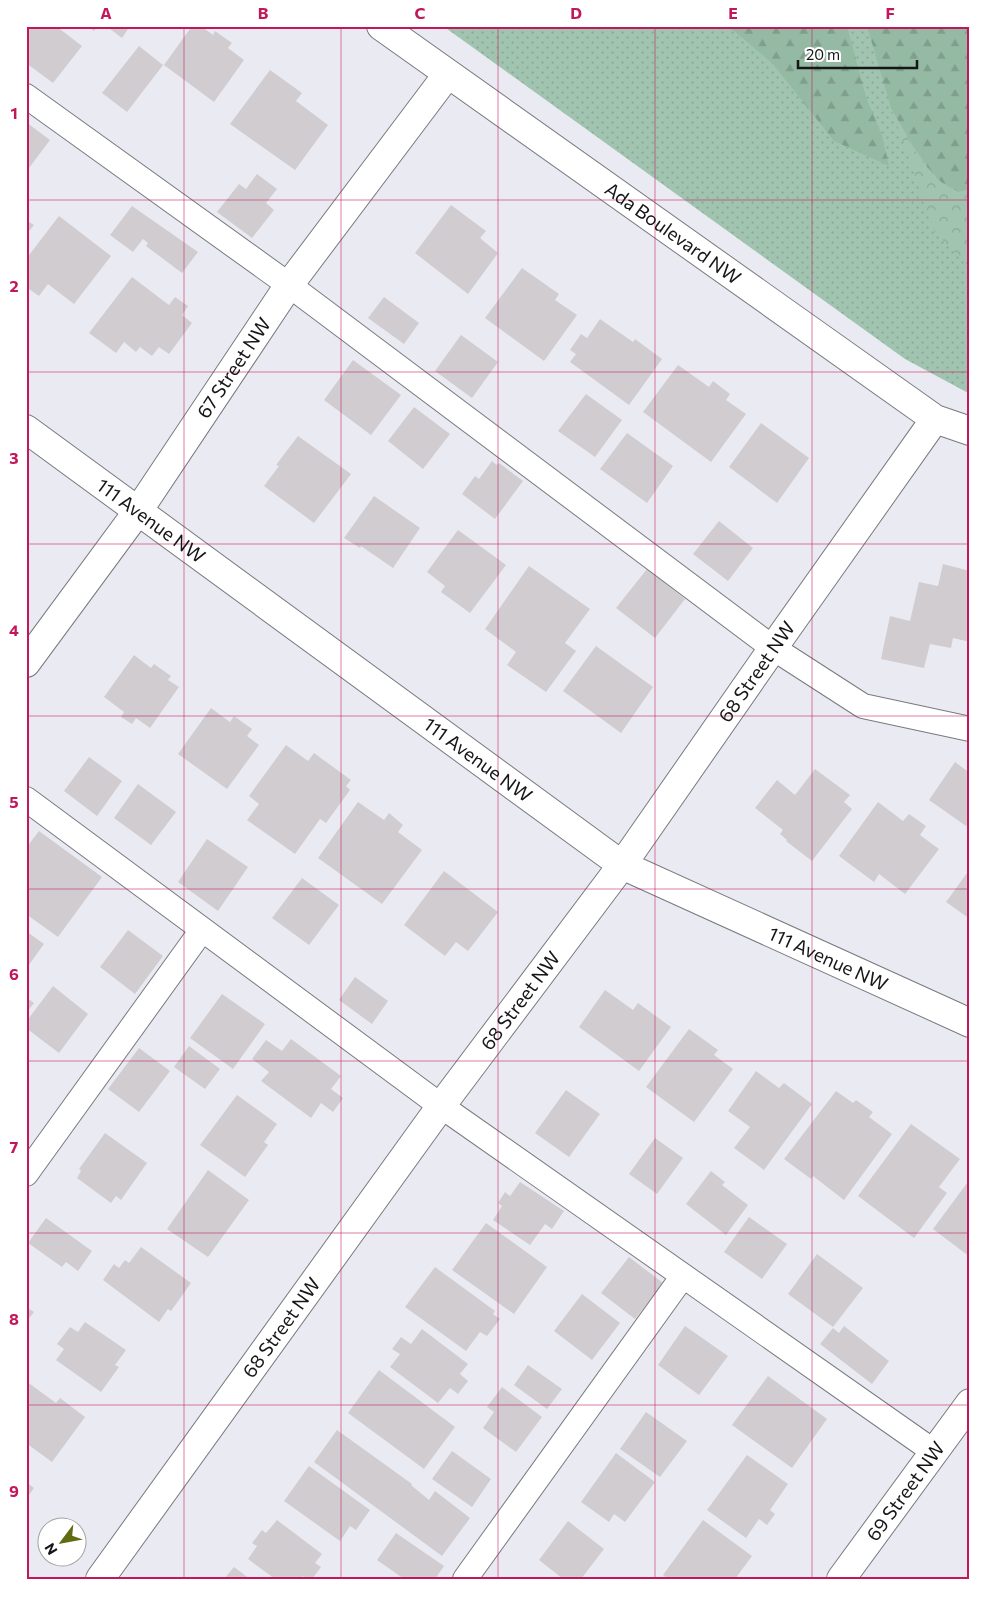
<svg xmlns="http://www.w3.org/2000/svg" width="996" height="1605" font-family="Commissioner,sans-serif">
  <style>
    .grass { fill: url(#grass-dots) }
    .forest { fill: url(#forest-firs) }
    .park { fill: url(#park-crowns) }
    .building { fill: #d1ccd0 }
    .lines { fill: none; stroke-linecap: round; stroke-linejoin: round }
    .lane-casing { stroke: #797a80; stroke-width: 26 }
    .street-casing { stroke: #797a80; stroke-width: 30 }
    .secondary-casing { stroke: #797a80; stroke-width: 30 }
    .lane { stroke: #fff; stroke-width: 24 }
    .street { stroke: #fff; stroke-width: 28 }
    .secondary { stroke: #fff; stroke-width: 28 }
    .grid { fill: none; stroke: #c2185b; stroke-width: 1; stroke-opacity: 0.55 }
    .labels { text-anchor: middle; stroke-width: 4; stroke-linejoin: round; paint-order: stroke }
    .street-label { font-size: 19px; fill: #161618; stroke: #fff }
    .neatline { fill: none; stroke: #c2185b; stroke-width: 2 }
    .grid-label { font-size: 16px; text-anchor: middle; font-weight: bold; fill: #c2185b }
  </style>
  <defs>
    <pattern id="grass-dots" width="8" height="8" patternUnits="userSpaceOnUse" patternTransform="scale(1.25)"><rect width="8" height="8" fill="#a1c4b0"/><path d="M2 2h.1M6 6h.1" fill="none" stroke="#8aa897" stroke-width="1.8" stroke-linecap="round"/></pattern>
    <pattern id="forest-firs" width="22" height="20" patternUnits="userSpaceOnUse" patternTransform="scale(1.25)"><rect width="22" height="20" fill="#94baa4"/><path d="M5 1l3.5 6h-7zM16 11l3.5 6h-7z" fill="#7f9f8c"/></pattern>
    <pattern id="park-crowns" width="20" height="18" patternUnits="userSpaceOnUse" patternTransform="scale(1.25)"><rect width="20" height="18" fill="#a1c4b0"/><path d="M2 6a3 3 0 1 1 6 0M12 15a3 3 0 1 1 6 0" fill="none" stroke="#8aa897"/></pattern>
  </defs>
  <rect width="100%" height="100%" fill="#eaebf2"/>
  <!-- grass -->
  <path class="grass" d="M443,26h527v368l-65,-35z"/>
  <!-- forest -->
  <path class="forest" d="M728,26h119l20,74 15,35 7,31 -55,-25 -62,-78z
    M867,26h103v161l-3,3 -9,2 -17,-10 -12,-13 -16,-23 -22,-38z"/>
  <!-- park -->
  <path class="park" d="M891,108c14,25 28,55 50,74 5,4 11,7 17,10l9,-2 3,-3v81l-35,-36z"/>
  <!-- building -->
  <path class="building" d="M26,26h30l26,20 -29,37 -27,-20z
    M87,26h11l-4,5z
    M106,26h24l-8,12z
    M192,26h9l12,9 2,-4 17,12 -4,5 16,12 -30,42 -50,-37z
    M139,46l24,19 -36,47 -25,-19z
    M270,70l32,23 -6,8 32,24 -33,45 -65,-46z
    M26,122l24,18 -24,32z
    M257,174l20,15 -11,14 8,7 -22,28 -35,-26 22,-28 7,5z
    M451,205l35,26 -6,7 18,15 -30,41 -53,-41z
    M132,206l66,46 -16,21 -36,-27 2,-3 -5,-4 -10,13 -23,-17z
    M59,216l52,40 -37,48 -26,-20 -9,12 -13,-9v-28z
    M26,220l8,5 -8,10z
    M522,268l37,26 -4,6 22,15 -33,46 -59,-43z
    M132,277l37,28 6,-8 13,9 -6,9 10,8 -23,31 -10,-7 -7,9 -12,-9 -4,5 -12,-10 -8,11 -27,-20z
    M384,297l35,26 -15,21 -36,-26z
    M600,319l33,23 2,-3 27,20 -33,46 -59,-43 6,-8 -6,-4 11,-16 6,4z
    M461,335l37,27 -26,36 -37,-27z
    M353,360l48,35 -30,40 -47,-35z
    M678,365l31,22 4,-6 17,13 -4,6 20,14 -35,48 -68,-50z
    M586,394l36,26 -27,37 -37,-26z
    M414,407l36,27 -27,35 -35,-28z
    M761,423l48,35 -32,45 -48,-36z
    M627,433l46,33 -26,37 -47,-34z
    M298,436l53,38 -37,49 -50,-37 15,-20 -3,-1z
    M492,461l5,4 2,-2 24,18 -28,38 -33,-25 13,-18 4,3z
    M374,496l46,32 -27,40 -32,-22 -1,2 -16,-10z
    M719,521l34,27 -25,33 -35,-27z
    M458,530l48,35 -36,48 -29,-21 4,-6 -18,-14z
    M943,564l27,7v71l-17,-4 -2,10 -21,-4 -6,24 -43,-9 9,-43 20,5 9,-39 19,4z
    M529,566l61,43 -25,34 11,8 -30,41 -39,-27 9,-13 -31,-23z
    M647,569l38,30 -30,39 -39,-30z
    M596,646l57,41 -32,46 -58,-42z
    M134,655l17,13 3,-4 17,12 -3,4 11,7 -29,41 -14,-10 -4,6 -11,-7 3,-5 -20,-15z
    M211,708l19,14 4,-6 18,13 -5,7 12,9 -32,44 -49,-35z
    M286,745l22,16 6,-8 37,27 -5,6 4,4 -24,33 -6,-4 -25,35 -48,-34 12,-16 -10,-8z
    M89,757l33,24 -25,35 -33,-25z
    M955,762l15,11v47l-4,6 -37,-26z
    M815,769l35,26 -6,7 8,7 -40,52 -26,-20 1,-1 -7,-6 3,-4 -28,-22 22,-28 18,15z
    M138,784l38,28 -25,33 -37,-27z
    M358,802l26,18 5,-7 14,12 -5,7 24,18 -40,54 -64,-46z
    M878,802l25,19 6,-7 17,12 -6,9 19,14 -34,45 -26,-20 -5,8 -35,-26z
    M39,831l63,46 -44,60 -32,-23v-66z
    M207,839l41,28 -30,44 -40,-29z
    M970,869v50l-24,-17z
    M444,871l54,41 -30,39 -12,-9 -11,14 -41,-31z
    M302,878l37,27 -30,40 -37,-27z
    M128,930l35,26 -28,38 -35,-27z
    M26,931l18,13 -18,25z
    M355,977l33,24 -16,23 -33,-24z
    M53,986l35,28 -29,39 -33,-25v-6z
    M605,990l28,20 5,-7 33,24 -32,44 -60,-44z
    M222,994l43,30 -32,45 -43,-31z
    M26,997l8,6 -8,10z
    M689,1029l29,21 -4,5 19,14 -39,53 -48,-35z
    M291,1039l50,37 -10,13 12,9 -10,14 -12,-9 -10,15 -50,-37 8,-9 -17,-13 14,-19 16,11z
    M189,1046l31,23 -15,20 -31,-22z
    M139,1048l31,23 -31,41 -31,-23z
    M756,1071l23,17 5,-5 28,21 -48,66 -30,-22 16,-21 -22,-16z
    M566,1090l34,24 -31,43 -34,-24z
    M836,1091l17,12 3,-3 17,12 -4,5 23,17 -48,66 -31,-24 -2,3 -27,-20z
    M237,1095l40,29 -13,18 4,3 -23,32 -45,-32z
    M911,1124l49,35 -21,28 8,6 -33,45 -56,-42z
    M105,1133l42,30 -26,37 -5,-4 -5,7 -34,-25 4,-7 -2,-2z
    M655,1138l28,20 -26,36 -28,-20z
    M208,1170l41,30 -41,57 -41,-28z
    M711,1171l14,11 -3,3 26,20 -22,30 -40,-31z
    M970,1179v78l-37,-28z
    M520,1182l44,29 -12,18 -7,-5 -15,21 -37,-25 9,-14 -4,-3 7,-11 5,4z
    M749,1217l38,27 -25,35 -38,-27z
    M46,1218l46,33 -14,20 -12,-9 -4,5 -34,-24z
    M486,1223l61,44 -33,47 -62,-44z
    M141,1247l50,36 -20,28 -3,-2 -9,13 -56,-42 11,-16 5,4 6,-8 4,3z
    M817,1254l46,34 -30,39 -45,-33z
    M629,1257l34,26 -28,36 -34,-26z
    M435,1267l60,44 -2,3 7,5 -13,17 -7,-4 -14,19 -61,-44z
    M582,1294l38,29 -28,37 -38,-29z
    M26,1307l8,5 -8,10z
    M85,1322l41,28 -11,15 4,2 -18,25 -45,-32 8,-11 -7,-5 13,-17 8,5z
    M685,1326l43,30 -29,39 -41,-30z
    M844,1326l45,35 -17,23 -52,-40 13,-16 6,5z
    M422,1329l46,35 -8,10 8,7 -10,13 -8,-6 -12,15 -48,-36 10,-13 -8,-5 9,-12 10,7z
    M528,1365l34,24 -15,20 -33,-24z
    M379,1370l76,57 -31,42 -76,-56z
    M768,1376l59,43 -35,49 -60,-43z
    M26,1381l30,22 4,-5 25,19 -33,45 -26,-19z
    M502,1387l40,30 -26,35 -33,-24 11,-16 -7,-5z
    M646,1412l41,29 -27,36 -40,-28z
    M337,1430l75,54 -1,1 18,15 6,-9 35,27 -28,38 -128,-94z
    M452,1451l39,28 -19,28 -40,-28z
    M616,1453l39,29 -30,40 -11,-8 -5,8 -28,-20z
    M747,1455l41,29 -18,26 5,4 -8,11 -8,-6 -13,19 -39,-28z
    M309,1466l61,44 -14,20 -6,-4 -10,15 -56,-40z
    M26,1482l8,6 -8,11z
    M277,1520l45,34 -7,9 6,4 -9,12h-5l-4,-3 -1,3h-27l-27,-20 9,-13 -5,-3 10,-13 4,3z
    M703,1520l49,36 -17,23h-68l-4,-4z
    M568,1521l36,28 -23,30h-18l-24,-19z
    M396,1533l48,33 -9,13h-31l-27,-19z
    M234,1567l16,12h-26z"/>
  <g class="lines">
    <!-- lane casing -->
    <g class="lane-casing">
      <path id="lane" d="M26,96l263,189 484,363 90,58 107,23
        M26,799l415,307 492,345
        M26,1174l176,-244
        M465,1579l218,-303"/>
    </g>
    <!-- street casing -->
    <g class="street-casing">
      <g id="street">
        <path id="s1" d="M26,429l596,436 348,158"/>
        <path id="s2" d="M26,663l112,-152 151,-226 158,-210"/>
        <path id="s3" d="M100,1579l341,-473 181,-241 151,-217 162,-229"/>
        <path id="s4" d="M841,1579l129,-176"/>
      </g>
    </g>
    <!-- secondary casing -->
    <g class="secondary-casing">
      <g id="secondary">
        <path id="s5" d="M381,26l554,393 35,12"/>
      </g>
    </g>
    <!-- lane -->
    <use href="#lane" class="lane"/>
    <!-- street -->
    <use href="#street" class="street"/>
    <!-- secondary -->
    <use href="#secondary" class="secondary"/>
  </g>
  <!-- grid -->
  <path class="grid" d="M184,26v1553M341,26v1553M498,26v1553M655,26v1553M812,26v1553M26,200h944M26,372h944M26,544h944M26,716h944M26,889h944M26,1061h944M26,1233h944M26,1405h944"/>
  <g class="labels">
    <!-- street labels -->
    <g class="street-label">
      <text dy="7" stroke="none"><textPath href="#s5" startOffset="358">Ada Boulevard NW</textPath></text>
      <text dy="7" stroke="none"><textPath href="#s2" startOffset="361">67 Street NW</textPath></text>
      <text dy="7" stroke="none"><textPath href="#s1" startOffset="155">111 Avenue NW</textPath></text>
      <text dy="7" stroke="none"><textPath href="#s3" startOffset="1120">68 Street NW</textPath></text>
      <text dy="7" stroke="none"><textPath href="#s1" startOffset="560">111 Avenue NW</textPath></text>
      <text dy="7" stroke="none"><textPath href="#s1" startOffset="965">111 Avenue NW</textPath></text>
      <text dy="7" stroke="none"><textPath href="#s3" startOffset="715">68 Street NW</textPath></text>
      <text dy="7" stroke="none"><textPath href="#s3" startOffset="310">68 Street NW</textPath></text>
      <text dy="7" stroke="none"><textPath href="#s4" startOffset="109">69 Street NW</textPath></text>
    </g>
  </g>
  <!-- border -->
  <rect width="996" height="1605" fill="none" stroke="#ffffff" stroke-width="55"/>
  <!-- north arrow -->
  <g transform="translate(62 1542) rotate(238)"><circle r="24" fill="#ffffff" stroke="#a2a2a3"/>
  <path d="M0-4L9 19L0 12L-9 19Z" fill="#626b11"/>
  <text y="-8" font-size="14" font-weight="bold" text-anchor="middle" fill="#161618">N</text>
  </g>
  <!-- scale -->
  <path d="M798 60v8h119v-8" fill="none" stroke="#161618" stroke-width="2.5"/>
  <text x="806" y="60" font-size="15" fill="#161618" stroke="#ffffff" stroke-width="4" paint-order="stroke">20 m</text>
  <rect x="28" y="28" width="940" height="1550" class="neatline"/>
  <g class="grid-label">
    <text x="106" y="19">A</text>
    <text x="263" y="19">B</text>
    <text x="420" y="19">C</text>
    <text x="576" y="19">D</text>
    <text x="733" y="19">E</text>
    <text x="890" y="19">F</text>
    <text x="14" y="119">1</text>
    <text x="14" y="292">2</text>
    <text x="14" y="464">3</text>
    <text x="14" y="636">4</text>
    <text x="14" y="808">5</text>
    <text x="14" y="980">6</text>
    <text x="14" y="1153">7</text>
    <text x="14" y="1325">8</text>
    <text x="14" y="1497">9</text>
  </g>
</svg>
